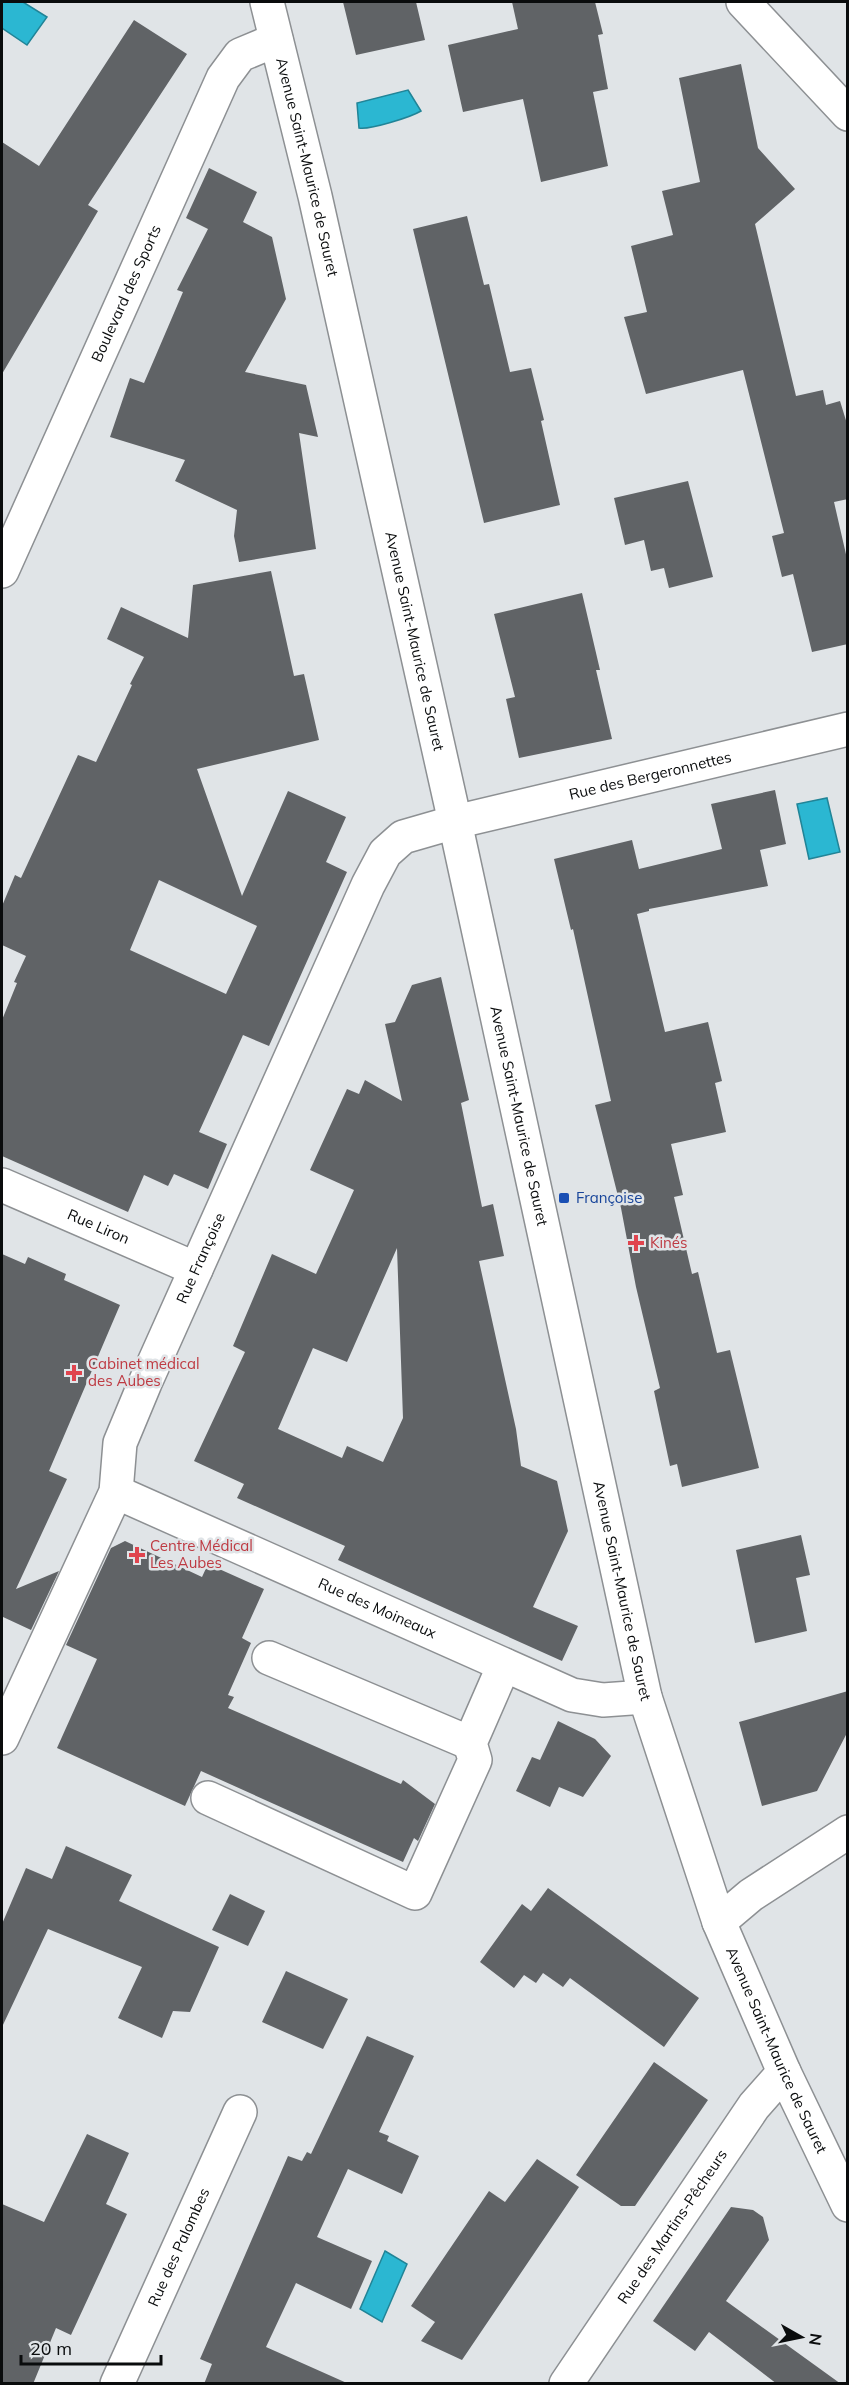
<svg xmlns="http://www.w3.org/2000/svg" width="849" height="2385" font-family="Mulish,sans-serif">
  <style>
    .water { fill: #2bb7d2; stroke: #218497; stroke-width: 1.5 }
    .building { fill: #606366; fill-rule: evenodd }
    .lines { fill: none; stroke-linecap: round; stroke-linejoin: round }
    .minor-casing { stroke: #8d9093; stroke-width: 36 }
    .minor { stroke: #fff; stroke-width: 33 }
    .transit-dot { fill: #1a4fb4; stroke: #e0e4e7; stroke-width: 2 }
    .health-dot { fill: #e0444e; stroke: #e0e4e7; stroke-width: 2 }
    .labels { text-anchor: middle; stroke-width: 5; stroke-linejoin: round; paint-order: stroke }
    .street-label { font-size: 15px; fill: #0a0c0d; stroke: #e0e4e7 }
    .transit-label { font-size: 15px; fill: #164399; stroke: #e0e4e7; text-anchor: start }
    .health-label { font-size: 15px; fill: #be3a42; stroke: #e0e4e7; text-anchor: start }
  </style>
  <rect width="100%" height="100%" fill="#e0e4e7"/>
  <!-- water -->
  <path class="water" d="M2,2h21l24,15 -20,28 -25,-17z
    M408,90l13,21c-10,6 -51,19 -62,17l-2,-25z
    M827,798l13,54 -31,7 -12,-55z
    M385,2251l22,13 -25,58 -22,-13z"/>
  <!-- building -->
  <path class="building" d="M343,2h73l9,38 -69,15z
    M512,2h83l8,32 -5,1 10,54 -15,3 15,74 -67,16 -18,-83 -60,13 -15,-67 70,-16z
    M134,20l53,34 -99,151 10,6 -96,163v-232l37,24z
    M741,64l17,84 37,41 -40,35 41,172 27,-6 3,15 14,-4 8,26v72l-14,3 14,61v81l-36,8 -19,-78 -11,3 -10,-41 12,-3 -41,-163 -97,24 -22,-77 23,-5 -16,-66 42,-11 -11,-44 38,-9 -21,-104z
    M209,168l48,24 -14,30 29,15 14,62 -41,73 61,13 12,52 -19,-4 17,116 -77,13 -5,-26 3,-26 -62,-29 10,-21 -75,-23 20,-59 14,5 39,-91 -6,-2 31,-61 -22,-11z
    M467,216l17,69 5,-1 21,88 21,-4 13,52 -3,1 19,84 -76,18 -71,-294z
    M688,481l25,96 -44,11 -5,-20 -13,3 -7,-31 -19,5 -11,-47z
    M271,571l23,105 10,-2 15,66 -122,29 45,127 46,-105 58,26 -20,45 21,10 -78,174 -26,-11 -44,97 28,12 -19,45 -34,-15 -6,12 -24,-11 -16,37 -126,-56v-136l15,-37 -3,-1 12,-26 -24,-11v-39l13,-31 6,3 57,-123 18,7 36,-77 -2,-1 14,-27 -37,-18 14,-32 67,31 5,-53zM159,880l98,46 -31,68 -96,-44z
    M582,593l18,77h-4l16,69 -93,19 -13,-59 9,-2 -21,-83z
    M775,790l11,54 -26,6 8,36 -119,23v2l-12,3 28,118 43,-10 14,59 -7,2 11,49 -55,12 12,51 -9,2 18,77 6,-2 19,81 13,-3 29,118 -77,19 -5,-23 -7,2 -16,-75 6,-3 -24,-101 -15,-79 -26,-103 16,-4 -38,-172 -2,1 -17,-71 78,-19 7,29 83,-20 -11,-45z
    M441,977l28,123 -8,3 21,104 11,-3 11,52 -25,5 37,168 5,37 36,15 11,50 -35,76 45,19 -16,35 -224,-101 7,-14 -108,-48 7,-14 -50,-23 51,-109 -12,-6 39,-92 44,20 38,-84 -44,-20 37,-81 12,5 6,-14 37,21 -17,-77 10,-2 17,-37zM397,1248l6,170 -20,44 -36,-16 -5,12 -64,-29 35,-81 34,14z
    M2,1254l23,10 3,-7 38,17 -2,6 56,25 -71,166 18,8 -51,110 43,-18 -28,59 -28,-13 -1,4z
    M801,1535l9,40 -14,3 11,53 -52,12 -19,-93z
    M125,1541l77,36 6,-13 56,25 -22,49 9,5 -23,52 6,2 -6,11 173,76 2,-4 32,24 -17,37 -4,-3 -11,24 -202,-91 -16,35 -128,-58 40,-89 -31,-14 45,-97z
    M848,1691v40l-31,60 -55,15 -23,-84z
    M558,1721l37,18 16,17 -28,41 -24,-10 -9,20 -34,-16 16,-34 8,3z
    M66,1846l66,29 -13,26 100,46 -29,65 -17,-1 -11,27 -44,-20 24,-51 -94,-38 -46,98v-103l24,-56 26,11z
    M548,1888l151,110 -35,49 -94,-69 -7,9 -20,-14 -7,10 -12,-8 -10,13 -34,-26 42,-58 9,7z
    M230,1894l35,17 -17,35 -36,-16z
    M286,1971l62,28 -25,50 -61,-27z
    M367,2036l47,20 -35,76 10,4 -2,5 32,15 -17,38 -54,-25 -31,68 55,24 -21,48 -55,-26 -30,64 83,37h-145l8,-20 -12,-5 88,-203 14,5 5,-9 4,2z
    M654,2062l54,38 -73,106h-14l-45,-31z
    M87,2134l42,19 -23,51 21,10 -56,121 -15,-7 -23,56h-31v-180l42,18z
    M537,2159l42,28 -117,173 -41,-19 14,-19 -24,-16 78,-115 16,11z
    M731,2207l22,3 10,7 6,23 -43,61 115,83h-64l-68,-52 -14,19 -42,-30z"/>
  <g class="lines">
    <!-- minor casing -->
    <g class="minor-casing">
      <g id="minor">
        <path id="s1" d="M267,2l48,194 140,626 190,875 74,225 65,150 64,133"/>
        <path d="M743,2l105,112"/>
        <path id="s2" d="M2,571l221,-493 17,-23 36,-15"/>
        <path id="s3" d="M2,1185l194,84"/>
        <path id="s4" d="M116,1492l456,203 31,5 42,-3"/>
        <path d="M269,1658l201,85"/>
        <path id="s5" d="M2,1738l114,-246 4,-49 25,-60 223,-498 17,-32 18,-16 52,-15 393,-93"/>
        <path d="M208,1798l207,95 60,-133 -5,-17 34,-78"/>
        <path d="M719,1922l32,-27 97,-63"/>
        <path id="s6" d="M117,2384l123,-272"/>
        <path id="s7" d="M566,2384l188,-278 30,-34"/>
      </g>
    </g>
    <!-- minor -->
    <use href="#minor" class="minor"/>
  </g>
  <!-- markers -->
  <rect class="transit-dot" x="558" y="1192" width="12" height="12" rx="3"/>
  <g class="health-dot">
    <path d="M633 1234h6v6h6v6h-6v6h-6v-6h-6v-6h6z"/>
    <path d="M71 1364h6v6h6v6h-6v6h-6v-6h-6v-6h6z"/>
    <path d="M134 1546h6v6h6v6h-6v6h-6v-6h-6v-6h6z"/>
  </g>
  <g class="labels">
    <!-- street labels -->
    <g class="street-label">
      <text dy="5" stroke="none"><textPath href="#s1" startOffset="170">Avenue Saint-Maurice de Sauret</textPath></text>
      <text dy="5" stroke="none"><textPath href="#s2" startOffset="304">Boulevard des Sports</textPath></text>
      <text dy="5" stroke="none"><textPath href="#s1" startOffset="656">Avenue Saint-Maurice de Sauret</textPath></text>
      <text dy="5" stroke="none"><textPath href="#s5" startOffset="1246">Rue des Bergeronnettes</textPath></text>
      <text dy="5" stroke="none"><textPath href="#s1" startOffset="1142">Avenue Saint-Maurice de Sauret</textPath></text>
      <text dy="5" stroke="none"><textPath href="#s3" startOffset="105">Rue Liron</textPath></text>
      <text dy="5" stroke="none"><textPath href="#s5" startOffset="522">Rue Françoise</textPath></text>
      <text dy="5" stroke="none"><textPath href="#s1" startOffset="1628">Avenue Saint-Maurice de Sauret</textPath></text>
      <text dy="5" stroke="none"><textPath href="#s4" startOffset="286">Rue des Moineaux</textPath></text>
      <text dy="5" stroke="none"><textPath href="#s1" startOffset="2114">Avenue Saint-Maurice de Sauret</textPath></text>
      <text dy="5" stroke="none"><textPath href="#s7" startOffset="190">Rue des Martins-Pêcheurs</textPath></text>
      <text dy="5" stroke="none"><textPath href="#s6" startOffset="150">Rue des Palombes</textPath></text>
    </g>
    <!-- transit labels -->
    <g class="transit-label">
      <text x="576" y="1203">Françoise</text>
    </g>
    <!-- health labels -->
    <g class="health-label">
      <text x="650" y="1248">Kinés</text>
      <text x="88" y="1369">Cabinet médical<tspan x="88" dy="17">des Aubes</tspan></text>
      <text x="150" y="1551">Centre Médical<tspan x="150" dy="17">Les Aubes</tspan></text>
    </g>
  </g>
  <!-- border -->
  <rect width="849" height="2385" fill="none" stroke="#0a0c0d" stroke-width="6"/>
  <!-- north arrow -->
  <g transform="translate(801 2337) rotate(99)" stroke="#e0e4e7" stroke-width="4.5" paint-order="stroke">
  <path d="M0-4.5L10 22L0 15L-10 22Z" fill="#0a0c0d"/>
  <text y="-9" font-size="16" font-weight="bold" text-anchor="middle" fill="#0a0c0d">N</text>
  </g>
  <!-- scale -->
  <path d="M21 2355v9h140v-9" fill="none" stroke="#0a0c0d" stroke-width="3"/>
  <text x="30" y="2355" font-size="18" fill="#0a0c0d" stroke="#e0e4e7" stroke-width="4.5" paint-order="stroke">20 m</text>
</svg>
